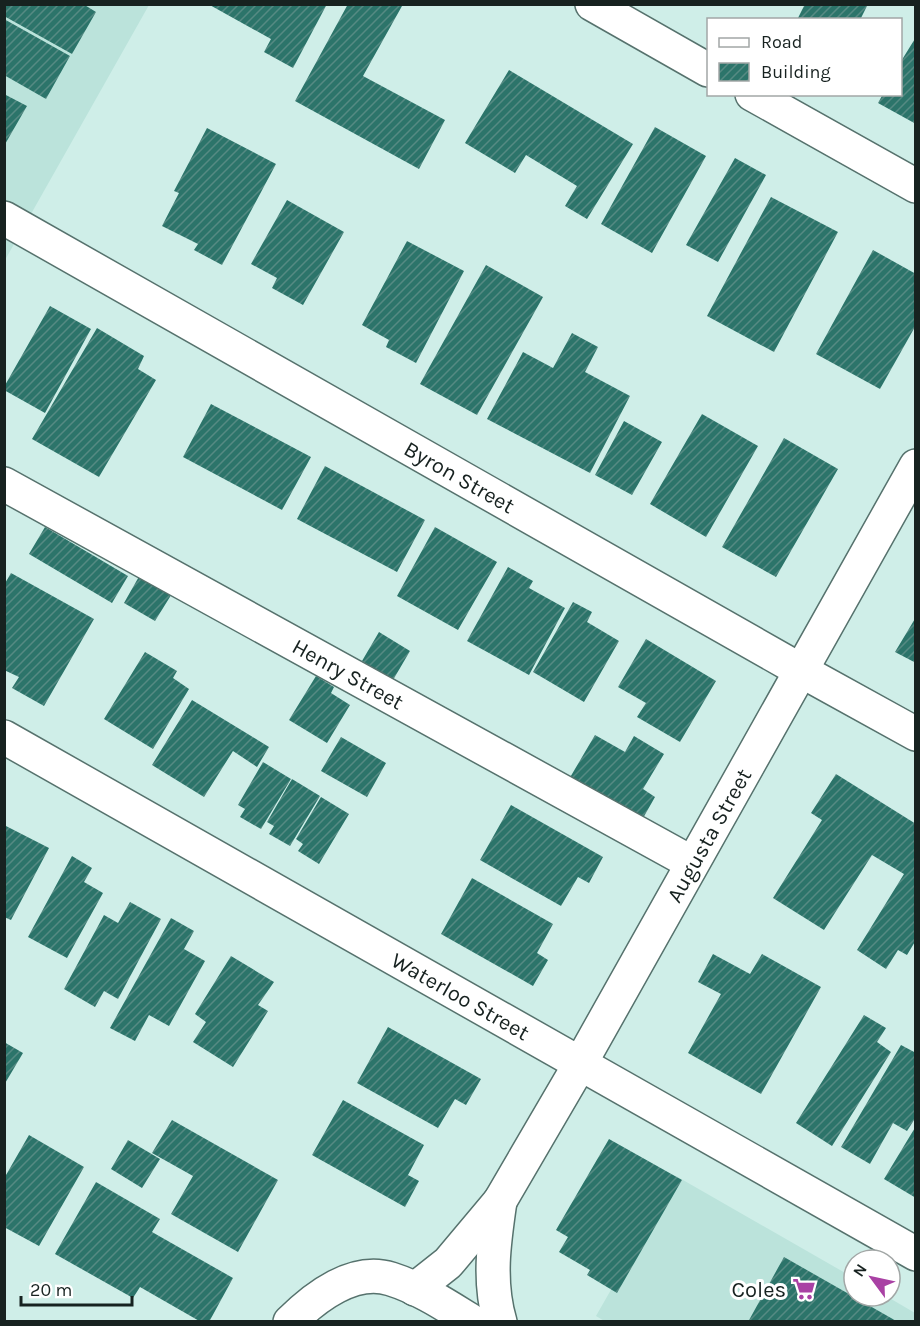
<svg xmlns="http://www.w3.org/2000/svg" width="920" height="1326" font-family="Karla,sans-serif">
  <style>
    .built { fill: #bbe3db }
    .building { fill: url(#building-hatch) }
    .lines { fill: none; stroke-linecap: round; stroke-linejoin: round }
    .minor-casing { stroke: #56726d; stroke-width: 36 }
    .minor { stroke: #fff; stroke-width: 33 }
    .labels { text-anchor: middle; stroke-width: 6; stroke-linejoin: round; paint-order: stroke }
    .street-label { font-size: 22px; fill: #172220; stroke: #fff }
    .poi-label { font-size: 22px; fill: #172220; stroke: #fff; text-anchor: end }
  </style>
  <defs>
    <pattern id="building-hatch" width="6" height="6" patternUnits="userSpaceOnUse" patternTransform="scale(1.5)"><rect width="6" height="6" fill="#2c746a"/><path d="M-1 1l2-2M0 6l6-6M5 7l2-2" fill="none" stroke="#568a83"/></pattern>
  </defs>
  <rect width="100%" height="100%" fill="#cfeee8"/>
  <!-- built -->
  <path class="built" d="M5,5h144l-144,255z
    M676,1176l178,102v18h32l29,17 1,8 -310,1 -10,-6z"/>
  <!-- building -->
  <path class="building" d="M4,4h79l13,8 -24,42 -68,-38z
    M208,4h119l-34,64 -29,-16 7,-13z
    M348,4l54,2 -39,70 82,44 -26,49 -124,-68z
    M805,4h63l-8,16h-63z
    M4,19l66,37 -24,43 -42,-24z
    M916,37v87l-38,-21 5,-9h17v-31z
    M509,70l124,74 -46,75 -22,-13 12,-20 -51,-31 -11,18 -50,-30z
    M4,94l23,12 -23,40z
    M655,127l51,29 -54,97 -51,-29z
    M207,128l69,36 -54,101 -28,-15 4,-6 -36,-18 17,-33 -5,-2z
    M735,158l31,17 -48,87 -32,-17z
    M771,197l67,35 -64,120 -67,-36z
    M287,200l57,32 -41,73 -31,-17 5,-10 -26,-14z
    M407,241l57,30 -48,92 -30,-16 3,-7 -27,-15z
    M873,250l43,24v51l-36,64 -64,-35z
    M486,265l57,32 -66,118 -57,-31z
    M50,306l41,23 -46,84 -41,-23v-3z
    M97,328l47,28 -6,13 18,11 -57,97 -67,-38z
    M572,333l26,14 -13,25 45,24 -40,77 -103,-54 36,-67 30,16z
    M211,404l100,53 -29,53 -99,-53z
    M702,414l56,32 -52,91 -56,-33z
    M624,421l38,21 -30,53 -37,-20z
    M784,438l54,31 -62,108 -54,-30z
    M325,466l100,54 -28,52 -100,-53z
    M45,527l83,49 -16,27 -83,-49z
    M435,527l62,35 -39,68 -61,-34z
    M508,567l25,14 -4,7 36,20 -36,67 -62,-34z
    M11,573l83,46 -50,87 -32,-18 7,-11 -15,-7v-85z
    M141,573l32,19 -18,29 -31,-18z
    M573,602l19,10 -5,10 32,19 -35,61 -51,-30z
    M916,617v46l-21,-11z
    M379,632l31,19 -17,29 -31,-19z
    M646,639l70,42 -36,61 -43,-25 9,-14 -28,-16z
    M145,652l32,19 -4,7 16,11 -36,60 -49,-30z
    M316,676l18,11 -3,6 19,12 -23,38 -38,-23z
    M192,700l77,47 -12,20 -24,-16 -29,46 -52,-32z
    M595,735l30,17 9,-16 30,18 -21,35 12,8 -17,30 -73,-41z
    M341,737l45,26 -19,34 -46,-26z
    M263,762l28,17 -30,50 -21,-12 5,-8 -7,-4z
    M836,774l80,50v116l-9,15 -9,-5 -12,19 -29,-19 47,-76 -32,-19 -48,75 -51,-32 49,-78 -11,-7z
    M292,779l28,17 -30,50 -21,-12 5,-8 -7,-4z
    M321,797l28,17 -30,50 -21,-13 5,-7 -7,-5z
    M511,805l92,52 -14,26 -11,-6 -17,29 -81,-46z
    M4,825l45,23 -38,72 -7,-3z
    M72,856l20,12 -8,14 19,11 -36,65 -39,-21z
    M472,878l81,46 -16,29 11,7 -15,26 -92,-52z
    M130,902l31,17 -43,80 -14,-8 -9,16 -31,-18 40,-74 14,8z
    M171,918l23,13 -10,18 21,12 -36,65 -20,-11 -14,26 -25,-13z
    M713,954l37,20 12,-20 59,33 -60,107 -73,-41 33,-59 -23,-12z
    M231,956l43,26 -16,23 10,6 -35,56 -40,-25 13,-20 -11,-8z
    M864,1015l22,13 -9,14 14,10 -59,94 -36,-23z
    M388,1027l93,52 -15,26 -11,-6 -17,29 -81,-45z
    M4,1042l19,11 -19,32z
    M901,1045l15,8v64l-9,14 -14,-8 -23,41 -29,-17z
    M343,1100l81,45 -16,30 11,6 -14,26 -93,-52z
    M172,1120l106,60 -40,72 -67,-38 22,-38 -41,-23z
    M916,1126v72l-32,-19z
    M29,1135l55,32 -45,79 -35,-19v-53l2,1z
    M609,1139l73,41 -65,113 -30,-18 3,-5 -31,-18 9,-15 -12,-7z
    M128,1140l32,19 -18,29 -31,-19z
    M96,1182l64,37 -8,13 81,46 -24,44h-8l-61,-35 -7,11 -78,-44z
    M784,1257l114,65h-150z"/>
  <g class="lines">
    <!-- minor casing -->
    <g class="minor-casing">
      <g id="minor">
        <path d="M592,4l116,66"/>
        <path d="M752,94l164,92"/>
        <path id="s1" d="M4,218l796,452 116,64"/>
        <path id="s2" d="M4,484l688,379"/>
        <path id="s3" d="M4,737l912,517"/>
        <path d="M500,1201c-6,41 -12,80 0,121"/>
        <path id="s4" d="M415,1289l33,-26 52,-62 80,-137 336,-598"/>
        <path d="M290,1322c25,-25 64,-55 101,-43 29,9 56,27 82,43"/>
      </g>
    </g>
    <!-- minor -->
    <use href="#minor" class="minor"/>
  </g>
  <!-- icons -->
  <defs>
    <g id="supermarket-bare" transform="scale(1.8)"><path d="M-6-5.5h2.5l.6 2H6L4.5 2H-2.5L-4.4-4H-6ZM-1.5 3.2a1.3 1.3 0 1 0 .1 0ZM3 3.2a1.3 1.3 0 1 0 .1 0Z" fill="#a941a4" stroke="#fff" stroke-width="2.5" paint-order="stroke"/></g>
  </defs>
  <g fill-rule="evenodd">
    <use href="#supermarket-bare" x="804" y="1289"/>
  </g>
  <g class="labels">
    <!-- street labels -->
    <g class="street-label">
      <text dy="8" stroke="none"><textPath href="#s1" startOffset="524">Byron Street</textPath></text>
      <text dy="8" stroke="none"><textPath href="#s2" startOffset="393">Henry Street</textPath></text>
      <text dy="8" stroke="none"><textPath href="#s4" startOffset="544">Augusta Street</textPath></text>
      <text dy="8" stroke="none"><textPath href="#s3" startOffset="525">Waterloo Street</textPath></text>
    </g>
    <!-- poi labels -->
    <g class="poi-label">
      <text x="786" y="1297">Coles</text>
    </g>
  </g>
  <!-- border -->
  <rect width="920" height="1326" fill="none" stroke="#172220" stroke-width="12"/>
  <!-- legend -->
  <rect x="707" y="18" width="195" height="78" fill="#ffffff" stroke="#a2a7a6" stroke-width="1.5"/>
  <rect x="719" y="38" width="30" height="9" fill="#ffffff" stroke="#a2a7a6" stroke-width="1.5"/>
  <text x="761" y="48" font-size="18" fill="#172220">Road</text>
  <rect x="719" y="63" width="30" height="18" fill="url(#building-hatch)" stroke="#a2a7a6" stroke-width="1.5"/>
  <text x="761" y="78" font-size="18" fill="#172220">Building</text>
  <!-- north arrow -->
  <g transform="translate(872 1278) rotate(303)"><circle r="28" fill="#ffffff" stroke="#a2a7a6" stroke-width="1.5"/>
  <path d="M0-4.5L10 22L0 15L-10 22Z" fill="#a941a4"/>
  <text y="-9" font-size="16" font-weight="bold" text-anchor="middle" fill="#172220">N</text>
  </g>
  <!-- scale -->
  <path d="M21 1296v9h111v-9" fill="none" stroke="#172220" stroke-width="3"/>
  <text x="30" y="1296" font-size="18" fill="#172220" stroke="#ffffff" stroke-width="4.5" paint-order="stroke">20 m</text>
</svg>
